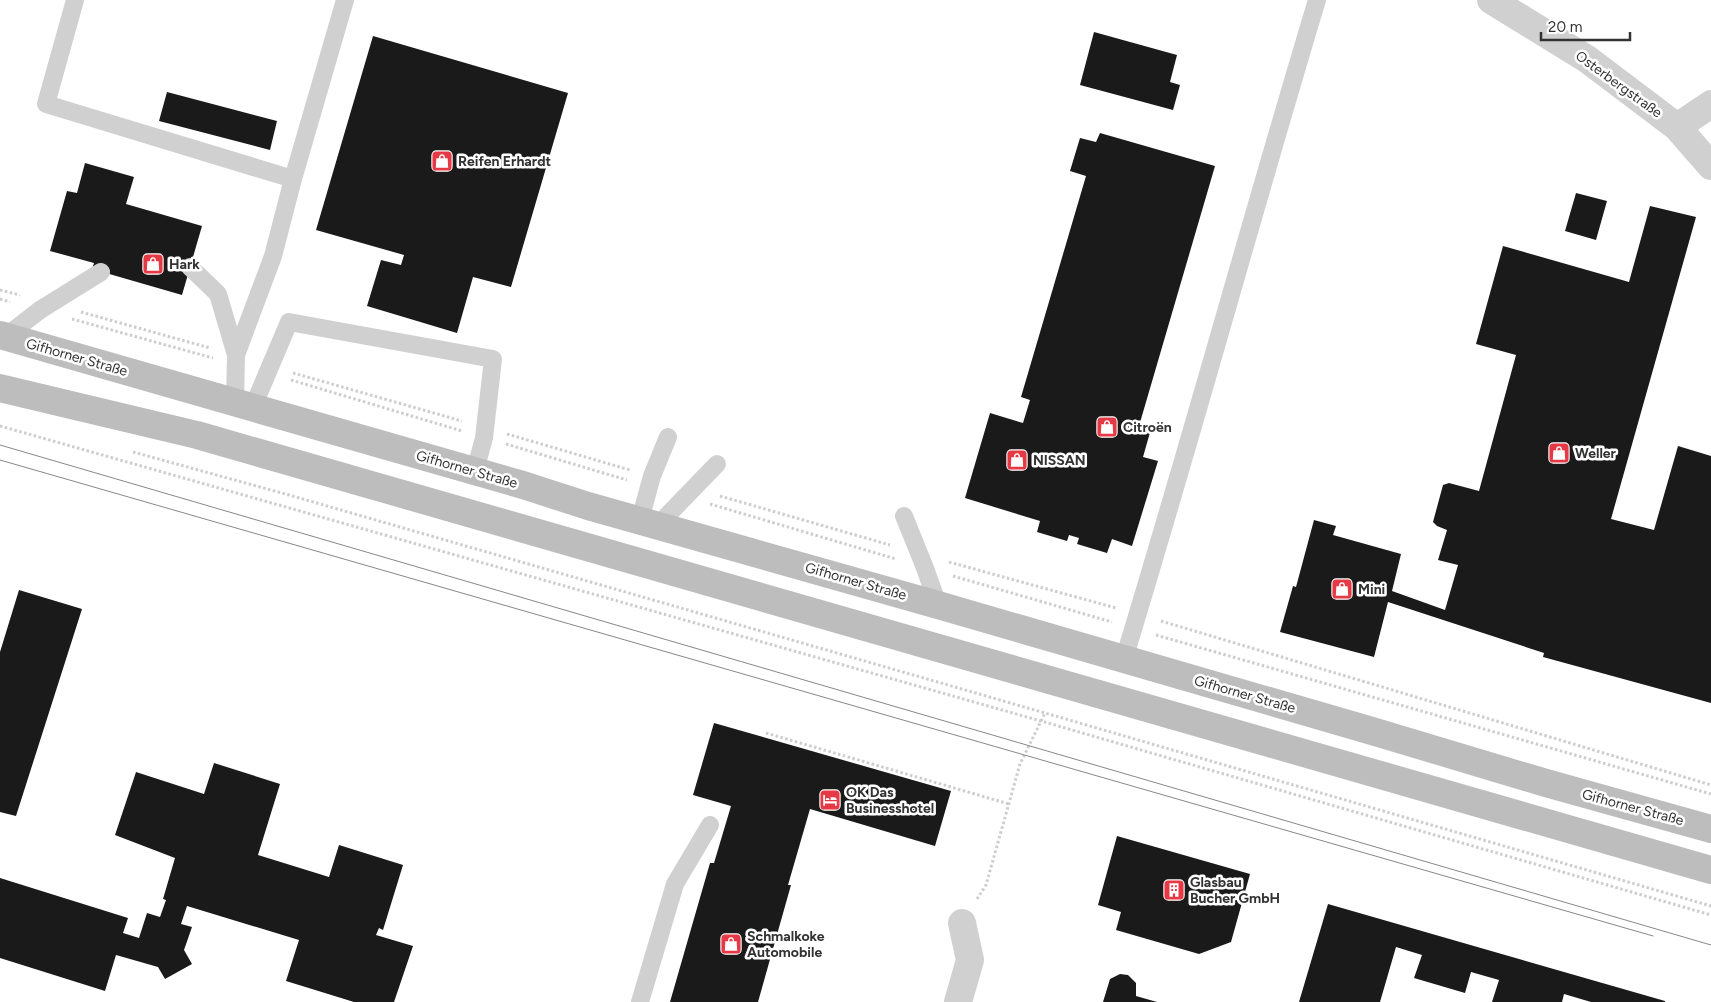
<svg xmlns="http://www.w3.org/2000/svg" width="1711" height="1002" font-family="Figtree,sans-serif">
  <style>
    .building { fill: #1a1a1a }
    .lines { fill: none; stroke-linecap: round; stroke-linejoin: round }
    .path { stroke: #cdcdcd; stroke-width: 3; stroke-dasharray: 2.5 2.5; stroke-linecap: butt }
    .service { stroke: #d0d0d0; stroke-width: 18 }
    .minor { stroke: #d0d0d0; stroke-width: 28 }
    .secondary { stroke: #bdbdbd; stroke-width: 28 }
    .tram { stroke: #888; stroke-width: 1 }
    .labels { text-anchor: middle; stroke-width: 5; stroke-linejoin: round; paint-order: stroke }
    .street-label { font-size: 14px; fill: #333; stroke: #fff }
    .poi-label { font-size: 14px; font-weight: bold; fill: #333; stroke: #fff; text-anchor: start }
  </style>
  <rect width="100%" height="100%" fill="#fff"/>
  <!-- building -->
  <path class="building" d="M1094,32l83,23 -7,27 10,3 -7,25 -93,-25z
    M373,36l195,57 -57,194 -38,-10 -16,56 -90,-27 14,-46 20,5 3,-10 -88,-25z
    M167,92l110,29 -7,29 -111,-29z
    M1100,133l115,33 -76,260 12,3 -8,28 15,4 -26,85 -20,-7 -5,14 -30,-9 2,-6 -10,-3 -2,6 -30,-9 3,-11 -75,-23 25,-85 33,10 7,-23 -9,-3 65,-221 -16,-5 10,-33 16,4z
    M85,163l49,14 -8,27 76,22 -20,69 -90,-26 2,-6 -44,-12 17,-60 10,2z
    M1576,193l31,8 -11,39 -31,-9z
    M1650,206l46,11 -85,302 43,11 24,-84 33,10v247l-168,-46 1,-4 -156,-51 -14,55 -94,-25 13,-46 3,1 18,-67 22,6 -3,9 68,19 -9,37 53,19 13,-45 -20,-5 9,-30 -10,-4 -4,-4 10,-37 6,-2 30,8 37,-136 -40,-11 27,-98 126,36z
    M19,590l63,19 -66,207 -16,-4v-160z
    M714,723l237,68 -16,55 -125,-37 -22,76h3l-33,117h-88l40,-139h4l17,-57 -38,-11z
    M214,763l66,21 -22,71 71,22 10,-32 64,20 -20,65 -4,-2 -3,7 37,11 -19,56h-40l-68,-21 13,-41 -112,-34 -6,18 11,3 -8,23 8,14 -27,15 -7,-12 -42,-12 -11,36 -105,-33v-80l128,40 -5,15 16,5 8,-25 13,4 6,-17 -3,-1 12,-41 -60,-23 21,-63 68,22z
    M1117,836l133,38 -19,68 -32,12 -83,-24 5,-18 -23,-7z
    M1328,904l337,97v1h-74l-27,-8 -2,8h-70l7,-22 -28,-8 -6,21 -51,-15 8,-23 -26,-8 -16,55h-81z
    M1120,974l8,1 8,8v13l21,6h-54l7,-23z"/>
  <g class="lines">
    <!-- path -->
    <path class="path" d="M0,290l20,5
      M0,299l10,3
      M81,312l129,36
      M72,319l141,39
      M293,373l169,48
      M291,380l171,51
      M0,426l1041,295 670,194
      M507,434l123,36
      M506,444l121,36
      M133,452l156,43 756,218 666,193
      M720,496l170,49
      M710,504l186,55
      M949,562l167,46
      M953,576l159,46
      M1161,621l550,164
      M1156,635l555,159
      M766,733l243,71
      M977,899l9,-14 34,-121 25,-51"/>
    <!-- service -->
    <path class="service" d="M75,0l-29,104 247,75
      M190,267l28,27 18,61 -1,47
      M5,337l35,-27 61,-38
      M236,355l37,-99 20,-77 52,-179
      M253,407l36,-85 204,37 -9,79 -9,33
      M904,516l21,52 13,37
      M640,520l12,-44 16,-39
      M658,525l59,-61
      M1124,659c67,-219 127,-440 193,-659
      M640,1002l35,-118 35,-59"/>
    <!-- minor -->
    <path class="minor" d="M1491,0l96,59 90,68 34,39
      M1677,127l34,-23
      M958,1002l12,-42 -8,-37"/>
    <!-- secondary -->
    <path class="secondary" d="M0,335l523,150 65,21 350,99 434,126 174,52 165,46
      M0,388l197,47 1514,435"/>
    <!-- tram -->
    <path class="tram" d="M0,445l1711,500
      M0,460l1653,476"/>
  </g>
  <!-- icons -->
  <defs>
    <g id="shop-square" transform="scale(1.125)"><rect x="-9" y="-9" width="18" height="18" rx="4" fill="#e63946" stroke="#fff"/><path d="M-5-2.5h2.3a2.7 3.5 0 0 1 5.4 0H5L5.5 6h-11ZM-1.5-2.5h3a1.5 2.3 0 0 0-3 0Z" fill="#fff"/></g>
    <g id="hotel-square" transform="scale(1.125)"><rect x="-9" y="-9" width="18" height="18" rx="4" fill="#e63946" stroke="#fff"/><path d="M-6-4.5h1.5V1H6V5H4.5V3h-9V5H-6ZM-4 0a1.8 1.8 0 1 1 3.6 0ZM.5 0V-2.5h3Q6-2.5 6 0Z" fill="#fff"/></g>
    <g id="building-square" transform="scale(1.125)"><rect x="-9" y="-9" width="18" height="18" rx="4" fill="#e63946" stroke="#fff"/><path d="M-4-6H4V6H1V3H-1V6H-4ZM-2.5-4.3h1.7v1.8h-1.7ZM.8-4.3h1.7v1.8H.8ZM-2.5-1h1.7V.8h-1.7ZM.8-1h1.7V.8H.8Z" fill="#fff"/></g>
  </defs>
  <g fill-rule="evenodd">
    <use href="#shop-square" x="442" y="161"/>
    <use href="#shop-square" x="153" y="264"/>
    <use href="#shop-square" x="1107" y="427"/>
    <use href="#shop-square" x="1559" y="453"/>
    <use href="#shop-square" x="1017" y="460"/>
    <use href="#shop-square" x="1342" y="589"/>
    <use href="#hotel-square" x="830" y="800"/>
    <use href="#building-square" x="1174" y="890"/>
    <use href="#shop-square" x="731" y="944"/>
  </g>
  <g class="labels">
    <!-- street labels -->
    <g class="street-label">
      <text transform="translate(1619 84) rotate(36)" y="5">Osterbergstraße</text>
      <text transform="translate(77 357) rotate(16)" y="5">Gifhorner Straße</text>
      <text transform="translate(467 469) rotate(16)" y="5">Gifhorner Straße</text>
      <text transform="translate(856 581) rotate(16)" y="5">Gifhorner Straße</text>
      <text transform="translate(1245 694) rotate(16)" y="5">Gifhorner Straße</text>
      <text transform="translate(1633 807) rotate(15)" y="5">Gifhorner Straße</text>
    </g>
    <!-- poi labels -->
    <g class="poi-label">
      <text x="458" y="166">Reifen Erhardt</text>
      <text x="169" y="269">Hark</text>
      <text x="1123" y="432">Citroën</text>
      <text x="1575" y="458">Weller</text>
      <text x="1033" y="465">NISSAN</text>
      <text x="1358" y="594">Mini</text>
      <text x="846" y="797">OK Das<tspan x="846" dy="16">Businesshotel</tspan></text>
      <text x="1190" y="887">Glasbau<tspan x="1190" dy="16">Bucher GmbH</tspan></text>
      <text x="747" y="941">Schmalkoke<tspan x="747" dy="16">Automobile</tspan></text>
    </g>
  </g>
  <!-- scale -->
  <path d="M1541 32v8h89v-8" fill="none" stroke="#333333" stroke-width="2.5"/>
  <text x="1548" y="32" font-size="15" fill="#333333" stroke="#ffffff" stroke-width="4" paint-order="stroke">20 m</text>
</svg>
